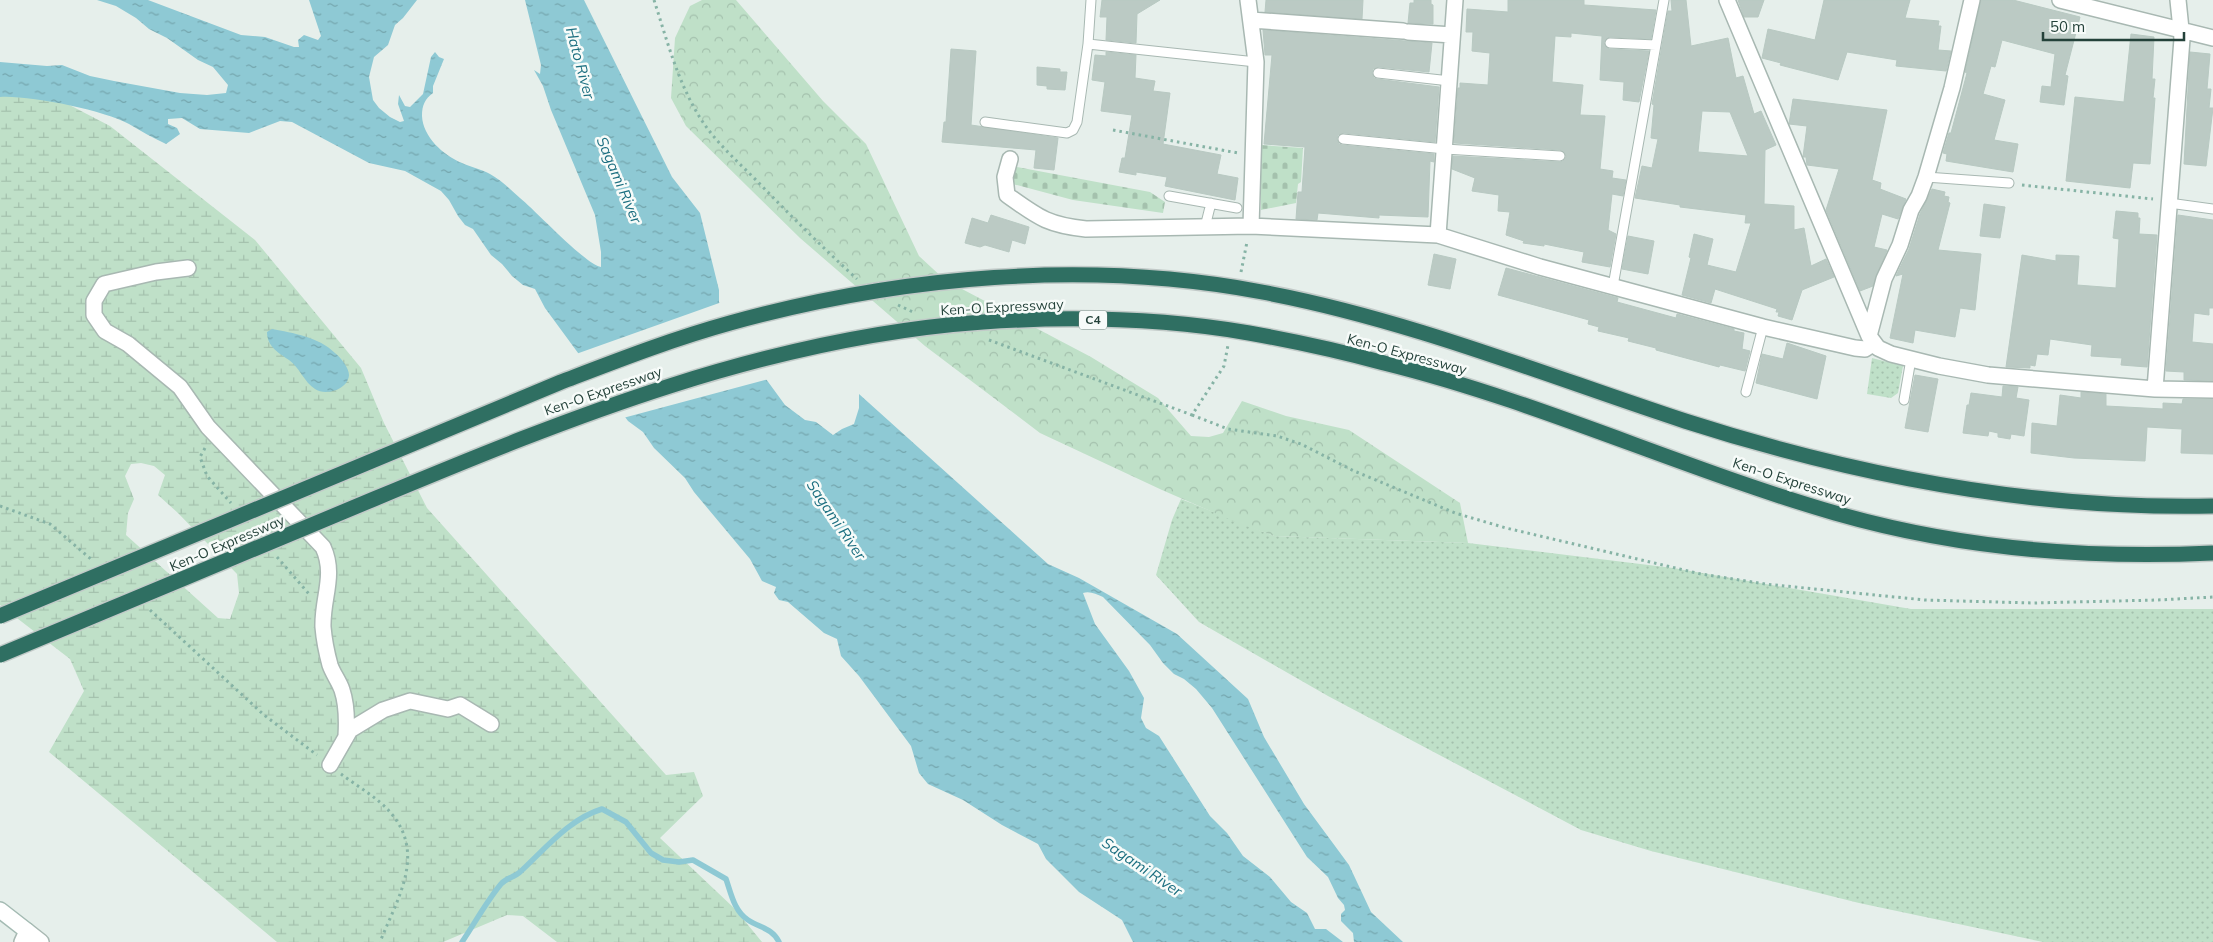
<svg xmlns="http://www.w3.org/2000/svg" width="2213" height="942" font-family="Mulish,sans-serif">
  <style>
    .grass { fill: url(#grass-dots) }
    .forest { fill: url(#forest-crowns) }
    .wetland { fill: url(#wetland-marsh); fill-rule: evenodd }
    .cemetery { fill: url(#cemetery-stones) }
    .water { fill: url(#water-ripples) }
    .pier { fill: #e6efeb }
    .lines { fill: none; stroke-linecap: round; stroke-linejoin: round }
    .stream { stroke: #8ec9d4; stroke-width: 5.5 }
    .building { fill: #bbcac4; stroke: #b8c9c2; fill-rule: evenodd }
    .lane-casing { stroke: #a8b8b2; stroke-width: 11 }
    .street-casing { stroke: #a8b8b2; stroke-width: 18 }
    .secondary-casing { stroke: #a4bbb3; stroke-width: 18 }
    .path { stroke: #86b3a5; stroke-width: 3; stroke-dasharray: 2.5 4; stroke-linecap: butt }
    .lane { stroke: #fff; stroke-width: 9 }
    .street { stroke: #fff; stroke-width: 15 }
    .secondary { stroke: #fff; stroke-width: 15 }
    .highway-bridge-casing { stroke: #c2cac8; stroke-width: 18; stroke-linecap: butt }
    .highway-bridge { stroke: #2f6f62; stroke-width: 15 }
    .labels { text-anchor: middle; stroke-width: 5; stroke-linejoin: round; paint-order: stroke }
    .shield { fill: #f7fbf9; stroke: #637a73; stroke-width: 1 }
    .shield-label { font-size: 12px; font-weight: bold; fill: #24423a }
    .street-label { font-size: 14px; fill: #24423a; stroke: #f7fbf9 }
    .water-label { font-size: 15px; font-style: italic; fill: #1c6f80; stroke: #f7fbf9 }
  </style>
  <defs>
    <pattern id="grass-dots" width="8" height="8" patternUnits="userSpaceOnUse" patternTransform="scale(1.25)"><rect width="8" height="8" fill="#bfe0c8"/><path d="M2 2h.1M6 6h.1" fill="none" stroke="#a4c1ad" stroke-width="1.8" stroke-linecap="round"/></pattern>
    <pattern id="forest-crowns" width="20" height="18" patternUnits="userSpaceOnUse" patternTransform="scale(1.25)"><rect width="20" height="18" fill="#bfe0c8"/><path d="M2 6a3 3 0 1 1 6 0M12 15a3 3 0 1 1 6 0" fill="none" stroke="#a4c1ad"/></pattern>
    <pattern id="wetland-marsh" width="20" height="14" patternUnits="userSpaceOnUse" patternTransform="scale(1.25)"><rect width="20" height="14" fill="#bfe0c8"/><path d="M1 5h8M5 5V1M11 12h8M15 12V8" fill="none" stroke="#a4c1ad"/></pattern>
    <pattern id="cemetery-stones" width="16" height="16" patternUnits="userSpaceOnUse" patternTransform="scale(1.25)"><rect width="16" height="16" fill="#bfe0c8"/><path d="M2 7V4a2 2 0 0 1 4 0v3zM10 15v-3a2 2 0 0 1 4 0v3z" fill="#a4c1ad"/></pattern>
    <pattern id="water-ripples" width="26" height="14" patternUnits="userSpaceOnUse" patternTransform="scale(1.25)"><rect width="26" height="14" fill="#8ec9d4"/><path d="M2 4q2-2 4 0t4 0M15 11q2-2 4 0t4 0" fill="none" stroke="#74a5ad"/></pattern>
  </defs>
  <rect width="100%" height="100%" fill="#e6efeb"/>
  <!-- grass -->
  <path class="grass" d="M1872,358l31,8 -5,27 -7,5 -24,-4z
    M1181,499l93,37 194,7 205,25 238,41h302v333h-170l-184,-39 -208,-52 -70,-21 -253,-134 -129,-74 -43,-47 16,-55z"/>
  <!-- forest -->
  <path class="forest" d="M702,0h34l87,101 43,43 53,112 26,24 146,77 67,41 33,38 18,1 14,-4 19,-32 44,15 63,14 111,73 8,40 -194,-7 -36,-13 -76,-33 -122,-57 -115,-87 -125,-108 -114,-112 -15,-28 4,-60 15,-32z"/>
  <!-- wetland -->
  <path class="wetland" d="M0,69l110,57 145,114 106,128 23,55 43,85 239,267 28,-3 9,24 -43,42 74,70 28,34h-205l-34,-26 -16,-1 -64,27h-166l-228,-190 35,-61 -14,-32 -70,-54zM141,463l13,3 11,9 -7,20 20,18 59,61 2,19 -9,26 -12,-1 -92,-83 2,-22 6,-14 -9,-23 6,-12z"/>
  <!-- cemetery -->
  <path class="cemetery" d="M1261,145l42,3 -2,34 -3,2 -2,19 -35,7z
    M1017,167l133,25 15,10 -2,11 -90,-13 -64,-17 4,-14z"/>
  <!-- water -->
  <path class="water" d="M97,0h51l93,35 24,2 29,10h5l-1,-7 6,-5 14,5 3,-4 -12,-36h108l-14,18 -8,7 -7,20 -14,12 -5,20 4,23 6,8 11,9 10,5 4,-1 -6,-17 1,-9 6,11 5,1 13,-13 8,-37 4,-5 4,5 5,2 -11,27v7c-8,6 -11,12 -11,23 1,21 21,39 40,47 9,4 19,6 28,11 11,6 21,16 30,24 15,12 66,67 81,69v-15l-6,-37 -44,-105 -8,-24 -9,-16 6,4 1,-9 -16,-65h59l88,177 28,36 19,77v12l47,77 19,26 20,15 11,2 17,13 9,-6 12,-5 5,-16v-14l189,170 31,14 98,56 71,65 16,38 40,67 45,61 22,47 32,30h-49l-1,-9 -12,-12v-7l4,-4 -1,-5 -6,-7 -10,-21 -21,-20 -95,-149 -16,-19 -12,-10 -10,-5 -11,-11 -13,-18 -47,-48c-7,-3 -13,-6 -20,-4l12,31 34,47 15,27 -3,20 5,10 13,8 51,80 17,17 16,23 27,21 21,25 16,11 8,16h11l17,13h-210l-11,-22 -43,-28 -33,-33 -8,-15 -36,-19 -39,-25 -35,-16 -9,-11 -8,-27 -52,-70 -18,-20 -4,-17 -13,-6 -36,-31 -9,-2 -5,-7 2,-6 -14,-6 -12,-22 -56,-67 -9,-14 -31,-30 -11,-16 -15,-11 -83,-113 -10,-19 -12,-4 -11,-9 -10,-12 -11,-9 -18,-26 -8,-4 -7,-9 -9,-16 -8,-9 -36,-20 -36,-8 -77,-41 -12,-1 -31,12 -49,-4 -18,-11 -14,1v5l9,4 3,6 -14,10c-13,-6 -25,-13 -37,-20 -26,-14 -100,-29 -129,-27v-35l47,4 15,-1 28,11 24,5 66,12 27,2 19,-2 2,-8 -15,-18 -15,-7 -31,-22 -18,-9 -13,-11 -20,-12z
    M272,329c21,4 47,8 63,24 6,5 14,15 14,22 -1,15 -24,21 -34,14 -11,-7 -15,-21 -26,-29 -10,-7 -22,-13 -22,-28z"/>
  <!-- pier -->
  <path class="pier" d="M722,302l47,77 -146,39 -47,-64z"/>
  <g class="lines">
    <!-- stream -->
    <path class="stream" d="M462,942c13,-19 24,-40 39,-58 5,-6 14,-7 19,-12 25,-23 49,-53 82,-63l24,13 25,31 12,7 16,2 14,-2 33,19c5,14 8,32 22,41 12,8 24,8 31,22"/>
  </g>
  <!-- building -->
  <path class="building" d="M1102,0h58l-23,14 -1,29 -30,-3 1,-23h-7z
    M1266,0h97l-1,19 -97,-7z
    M1414,0h17v4l2,1v19l-25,-1 2,-20h4z
    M1508,0h76v5l72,5 -5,29 -41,-2 -3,1 -3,4 1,4 4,3 40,2 -10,51 -16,-2 1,-18 -24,-2 2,-44 -31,-3v4l-16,-1 -3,46 31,3 -3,30 25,1 -5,53 13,2 -1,7 14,2 -3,16 -11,-2 -4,36 8,4 -6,33 -28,-5 2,-10 -40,-8v2l-21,-3 1,-2 -18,-6 4,-23 -12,-1 1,-16 -27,-4 3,-13 -23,-9 1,-13 107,6 3,-1 3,-4 -1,-4 -5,-3 -106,-7 4,-55h2v-5l28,2 2,-32 -18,-2 1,-19h-7l1,-23 41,3z
    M1671,0h15l5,46 37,-8 8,40 7,-2 11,38 7,-3 15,34 -11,5 -1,54 30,2v24l10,-2 7,38 15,-7 8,18 -32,13 -10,30 -14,-4 1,-4h-3l1,-3 -62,-20 -4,14 -29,-8 9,-37 -2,-1 5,-23 19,5 -6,26 29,7 15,-49h-6l1,-8 -66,-8v-2l-45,-7 7,-32 10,2 6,-29 -7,-1 3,-33 -2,-1 16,-93h4zM1702,111l28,1 18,44 -50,-4z
    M1738,0h26l-6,17h-14z
    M1824,0h86l-5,18 34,3 -1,5h3l-3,24 13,1 -5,20 -50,-5 1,-6 -50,-8 -9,28 -58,-15 1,-2 -19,-5 6,-29 47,11z
    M1981,0h32l67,17 -15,58 3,1 -4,29 -24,-3 2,-16 9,1 4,-33 -53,-14 -7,27 -4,-1 -8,28 22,6 -11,40 24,4 -5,28 -67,-11 1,-7 -4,-1 6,-20h2l16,-60 -2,-1z
    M1263,30l169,13 -3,29 -50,-5 -6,2 -1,4 2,5 3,1 62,8 -4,55 -91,-9 -6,2 -1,4 2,5 3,1 92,9v8l-4,-1 -2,56 -49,-2v3l-61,-5 -1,7 -21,-1 2,-27h4l3,-45 -41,-3 8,-89h-7z
    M2131,34l23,3 -2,42h3l-2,19h2l-5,66 -17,-1 -3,25 -64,-7 9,-84 49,5z
    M951,49l25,2 -5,74 87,13 -4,32 -20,-2 2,-18 -94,-8 2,-20h2z
    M1106,52l30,3 -1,23 20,3 -2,10 17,2 -7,51 58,11 -4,19 21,4 -3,22 -70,-14 2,-9 -31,-5v3l-17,-3 3,-14h3l7,-43 -31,-4 4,-29 -13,-2 3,-25 11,1z
    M2190,52l20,2 -3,35h4l-2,19h4l-7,58 -22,-2z
    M1037,67l23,2v3h7l-2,18 -18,-1v-3l-10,-1z
    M1793,99l94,11 -15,70 9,3 -1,6 26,10 -8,20 -16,-5 -8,33 13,3 -14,36 -13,5 -34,-81 13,-41 -32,-4 -1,-8h-3l4,-31 -18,-2z
    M1932,189l13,3 -1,4 5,1 -1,5 2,1 -12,47 43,4 -6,56 -15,-2 -5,29 -40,-7 -2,13 -23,-5 13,-64 -7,2 13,-27 11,-35z
    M1984,204l21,3 -5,31 -20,-2z
    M2116,211l22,2v5h2l-1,16 18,1 -10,132 -26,-2 1,-7 -31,-2 1,-11 -42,-6 -2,16 -11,-1 -2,12 -5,-1v3l-24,-1 16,-112 34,6v-6l23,1 -2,29 39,3 3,-49 -6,-1z
    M991,215l38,12 -4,17 -13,-4 -3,12 -24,-7 -5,2 -15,-4 7,-25 16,5z
    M2178,215l35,5v88h-4v7l-15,-2 -2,29 21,2v37l-29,-1v-8l-18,-1z
    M1628,236l26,5 -6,33 -26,-5z
    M1434,254l22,5 -6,30 -22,-4z
    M1506,268l112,30 -1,4 59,16 1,-4 57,15v2l10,2 -2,16 8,2 -5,20 -25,-6 -1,2 -63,-17v-2l-28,-7 1,-3 -31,-7 1,-4 -11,-3 1,-4 -91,-25z
    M1787,343l39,13 -9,43 -61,-16 6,-29 21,5z
    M1915,375l23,4 -10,53 -23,-4z
    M2003,386l15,1 -2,11 13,2 -5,36 -13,-2 -1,5 -12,-2v-4l-9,-2 -1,5 -25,-3 4,-28h2l2,-12 31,4z
    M2081,392l25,2v12l57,3v-6l19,1 1,-5h30v55l-32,-1 1,-24 -35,-2 -2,34 -71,-3 -43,-5 1,-30 25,3 3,-31 21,3z"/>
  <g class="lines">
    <!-- lane casing -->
    <g class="lane-casing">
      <path id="lane" d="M1610,43l46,2
        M1088,44l3,-44
        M1378,73l72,8
        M985,122l82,11 6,-3 4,-8 11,-78 168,18
        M1343,139l102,10 115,7
        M1926,177l83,6
        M1169,196l68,12
        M2169,203l44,6
        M1205,227l6,-24
        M1613,286l51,-286
        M1746,392l17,-65
        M1904,400l7,-41"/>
    </g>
    <!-- street casing -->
    <g class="street-casing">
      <path id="street" d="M1248,0l8,62 -5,164
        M1727,0l142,336 9,12 13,6 48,12 49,9 167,14 58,1
        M2060,0l153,38
        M1251,20l152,11
        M1408,32l44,3
        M1010,159l-5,18 2,18c31,22 40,30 79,34l165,-3 187,9 102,32 223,60 92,21 10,1 9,-6
        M1438,235l17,-235
        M188,268l-32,4 -52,12 -10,17v14l11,16 23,13 52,43 28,40 115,120c13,28 -1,51 0,80 1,12 4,27 7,38 3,9 9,16 12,25 5,15 5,30 4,46
        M1869,336l15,-57 16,-34 11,-35 8,-14 7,-19 26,-89 20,-88
        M2155,389l27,-350 -4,-39
        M330,765l20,-35 33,-20 27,-9 38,8 12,-4 31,19
        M22,942l5,-11 14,11"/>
    </g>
    <!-- secondary casing -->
    <g class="secondary-casing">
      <path id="secondary" d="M0,910l27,21"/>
    </g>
    <!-- path -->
    <path class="path" d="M654,0c12,37 22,76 42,111 15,27 38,47 60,69 33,34 66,67 101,99
      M1113,130l125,23
      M2022,185l131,14
      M1241,272l6,-30
      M898,305l15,7
      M989,340l203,75 32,-49 4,-21
      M1192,415l36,14 49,7 24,8 53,27 101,42 51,15 195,46 64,10 160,16 108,3 125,-3 55,-3
      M205,448l-5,9 7,19 24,27
      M0,506l50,18 42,36
      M277,557l32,37
      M150,610l114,105 53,40
      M341,774c16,12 37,24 49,38 37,42 7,87 -10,130"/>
    <!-- lane -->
    <use href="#lane" class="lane"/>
    <!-- street -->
    <use href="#street" class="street"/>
    <!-- secondary -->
    <use href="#secondary" class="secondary"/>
    <!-- highway-bridge casing -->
    <g class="highway-bridge-casing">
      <path id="highway-bridge" d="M0,616l561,-234c55,-21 111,-43 169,-59 170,-47 357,-64 532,-31 145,27 283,83 423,129 171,55 349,89 528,85
        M0,655c125,-52 249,-104 374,-156 196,-82 395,-162 609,-177 88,-6 179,-4 266,11 45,8 91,18 135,30 154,38 299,106 451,150 122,35 252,46 378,40"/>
    </g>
    <!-- highway-bridge -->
    <use href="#highway-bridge" class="highway-bridge"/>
  </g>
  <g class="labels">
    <!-- shield labels -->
    <rect class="shield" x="1079" y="310.5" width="28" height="19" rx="4"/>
    <g class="shield-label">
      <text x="1093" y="324">C4</text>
    </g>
    <!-- street labels -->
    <g class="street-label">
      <text transform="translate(1002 307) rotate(-3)" y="5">Ken-O Expressway</text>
      <text transform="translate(1407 354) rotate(15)" y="5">Ken-O Expressway</text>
      <text transform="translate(603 391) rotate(-19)" y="5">Ken-O Expressway</text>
      <text transform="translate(1792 481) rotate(18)" y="5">Ken-O Expressway</text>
      <text transform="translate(227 543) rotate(-23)" y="5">Ken-O Expressway</text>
    </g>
    <!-- water labels -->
    <g class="water-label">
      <text transform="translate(580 63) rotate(75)" y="5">Hato River</text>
      <text transform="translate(619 180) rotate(67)" y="5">Sagami River</text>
      <text transform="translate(836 520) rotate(56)" y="5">Sagami River</text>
      <text transform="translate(1142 867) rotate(34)" y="5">Sagami River</text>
    </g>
  </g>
  <!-- scale -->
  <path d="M2043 32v8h141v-8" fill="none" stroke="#24423a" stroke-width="2.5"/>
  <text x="2050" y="32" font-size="15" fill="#24423a" stroke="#f7fbf9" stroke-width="4" paint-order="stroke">50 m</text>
</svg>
